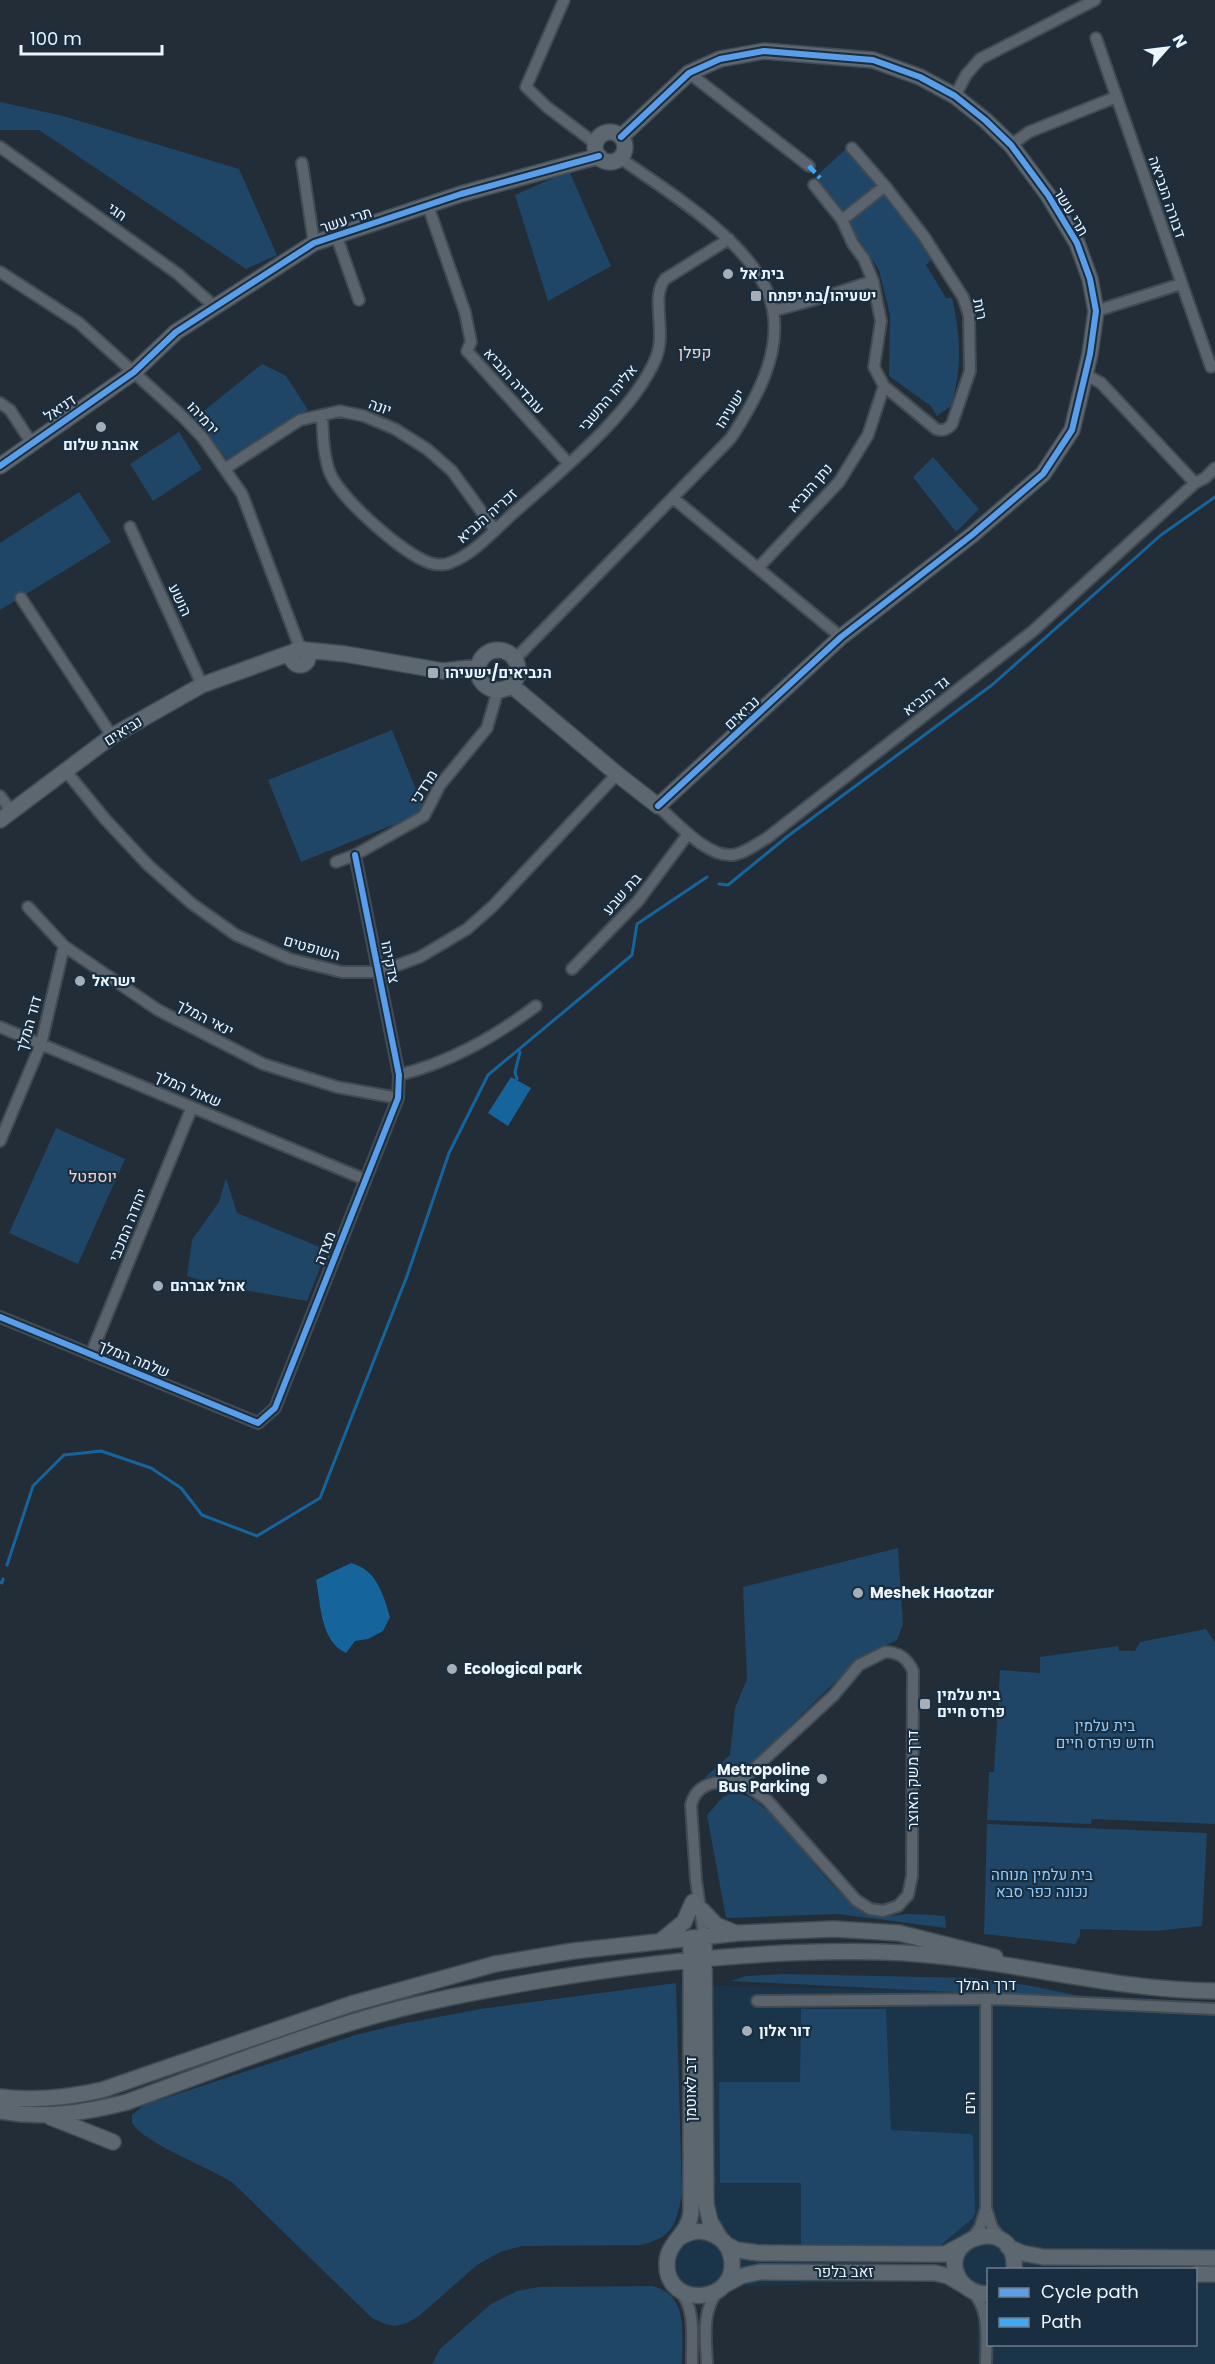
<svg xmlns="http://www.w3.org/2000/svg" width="1215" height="2364" font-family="Poppins,Heebo,sans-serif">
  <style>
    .built { fill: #1a3449; fill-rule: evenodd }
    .green { fill: #1f4666 }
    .water { fill: #15659c }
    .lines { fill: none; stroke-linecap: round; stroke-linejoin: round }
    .stream { stroke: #15659c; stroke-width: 3 }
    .street-casing { stroke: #424b52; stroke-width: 14 }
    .secondary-casing { stroke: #424b52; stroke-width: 18 }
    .street { stroke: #5b646d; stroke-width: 10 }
    .secondary { stroke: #5d6770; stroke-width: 15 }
    .quiet { stroke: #3fa9f5; stroke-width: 4.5; stroke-dasharray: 9 4.5; stroke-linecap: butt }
    .cycleway-casing { stroke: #192e41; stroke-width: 10 }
    .cycleway { stroke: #5a9eea; stroke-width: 6 }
    .poi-dot { fill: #a6afb7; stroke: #192e41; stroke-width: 2 }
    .labels { text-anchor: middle; stroke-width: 4.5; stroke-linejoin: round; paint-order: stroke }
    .street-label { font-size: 15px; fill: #edf5fc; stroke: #192e41 }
    .poi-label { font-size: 15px; font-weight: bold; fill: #edf5fc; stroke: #192e41; text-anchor: start }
    .park-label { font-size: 15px; fill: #92cafb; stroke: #192e41 }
    .neighbourhood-label { font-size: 16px; fill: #f5d4cb; stroke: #192e41 }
  </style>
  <rect width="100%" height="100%" fill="#222d38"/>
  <!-- built -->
  <path class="built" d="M679,1985l364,8 172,9v362h-238v-49l-4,-13 -5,-8 -27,-15 -266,10 -4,-56 8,-15 5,-23zM988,2270h208v74h-208z"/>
  <!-- green -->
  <path class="green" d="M0,102l63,14 176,53 38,86 -31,14 -207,-139h-39z
    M848,147l46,56 37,57 -5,5 20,33h6c9,38 10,71 -1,108l-14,10 -6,-10 -42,-30 1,-61 -11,-45 -32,-48 -34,-43z
    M569,171l42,95 -63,35 -33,-106z
    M262,364l24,12 22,34 -13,6 -68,43 -33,-40z
    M179,432l23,37 -49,32 -23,-37z
    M933,457l46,52 -23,23 -43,-55z
    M79,492l32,50 -111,68v-67z
    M392,730l33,82 -124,50 -33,-82z
    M56,1128l69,31 -47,105 -69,-31z
    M226,1178l11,35 90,37 -20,51 -92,-16 -28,-9 5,-36 27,-38z
    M898,1548l5,76 -6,16 -36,17 -113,110 -44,11 26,-23 5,-47 12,-29 -4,-92z
    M1206,1629l9,13v182l-123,-5 -1,5 -104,-4 2,-48h5l6,-102 40,3v-16l78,-11 1,5h16l5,-9z
    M734,1792c45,7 88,100 134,122 14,7 26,0 40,0 13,0 25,1 37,2l1,12 -108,-14 -112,4 -19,-103 16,-18z
    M987,1824l220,9 -5,93 -47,5 -75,-2v7l-5,8 -91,-10z
    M783,1974l191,4 52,7 69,14 -365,-18 16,-5z
    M676,1983l6,212c-7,31 -9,42 -41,50l-119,1 -22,6 -23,13 -58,51 -12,7 -12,3 -10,-2 -13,-6 -139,-135c-24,-16 -88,-39 -101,-60v-8l12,-10 215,-71 42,-10 79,-15z
    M801,2009h85l5,121 80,4 2,3 2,76 -2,5 -32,27h-140v-62h-81l-1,-101h81z
    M652,2286c37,8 30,49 30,78h-250l8,-15 51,-45 26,-13 22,-4z"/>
  <!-- water -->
  <path class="water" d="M511,1077l20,11 -23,38 -20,-13z
    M351,1563c26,7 32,31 39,54l-7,14 -15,8 -13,2 -9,12c-26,-12 -25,-49 -30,-73z"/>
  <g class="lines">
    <!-- stream -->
    <path class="stream" d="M719,884l9,1 60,-49 204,-151 169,-150 54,-38
      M517,1079l-2,-7 5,-20
      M7,1565l26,-79 31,-31 37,-4 50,17 30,20 21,27 55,21 63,-38 87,-222 42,-123 39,-78 144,-120 5,-31 70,-47
      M0,1582l2,1 1,-4"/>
    <!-- street casing -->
    <g class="street-casing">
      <path id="street" d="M564,0l-38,87 21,20 49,37
        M1096,38l115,329
        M689,73l120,93
        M955,96l11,-21 14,-16 115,-59
        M1011,145l18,-13 87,-35
        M0,147l178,127 36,32
        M302,163l12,80
        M814,185l28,35 11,24 11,15 9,22 8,40 -7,46 10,19 52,43c7,2 11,1 16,-5l18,-53 -1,-56 -6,-18 -40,-62 -38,-49 -33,-38
        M428,206l37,106 6,30 -4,9 102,113
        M842,220l43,-34
        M336,235l23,65
        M0,272l79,51 103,93 21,22 39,56 58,154
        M773,311l51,-14 49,-16
        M1096,311l85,-27
        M1086,375l15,8 94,100
        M0,403l10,7 21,32
        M322,415c1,19 1,39 8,58 11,26 73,81 100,90 7,2 16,2 22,-1 21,-8 41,-30 57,-45 46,-41 124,-103 147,-159 11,-28 -6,-60 9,-79l64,-40
        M226,468l74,-48 40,-9 24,5 31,13 32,20 25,22 43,59
        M673,498l168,139
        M130,527l72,158
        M758,568l81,-86 29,-47 16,-49
        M21,598l91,138
        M515,659l216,-221c24,-37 50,-82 42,-128 -11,-63 -104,-117 -153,-152
        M65,770l40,49 43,46 43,38 45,32 54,24 52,13h37l41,-15 47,-28 26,-23 124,-132
        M0,796l12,16
        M658,806c18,16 53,56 79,48 11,-3 21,-11 30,-16l266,-207 162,-148 10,-5 10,-10
        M336,862l19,-7 69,-39 16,-31 47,-57 11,-38
        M28,907l36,39 94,64 105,54 74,23 61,11
        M572,969l66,-68 50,-67
        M0,1027l364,152
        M399,1075c52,-13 95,-38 137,-69
        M0,1141l41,-97 23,-98
        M0,1317l258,106 17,-15 123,-310 1,-23 -44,-220
        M91,1354l101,-247
        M885,1652c14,0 22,6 28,19l-1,205 -4,19 -10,11 -15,5 -13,-2 -14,-9 -89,-100 -26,-19 93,-86 25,-30z
        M704,1936l-8,-56 -5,-75c6,-25 29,-23 50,-24
        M757,2001l242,-2 216,10
        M986,2208l6,19 9,12
        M972,2239l8,-12 6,-19v-209
        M679,2290c18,19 12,50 13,74
        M971,2291c20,17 15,49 15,73
        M707,2364c-1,-26 -6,-54 12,-74"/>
    </g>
    <!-- secondary casing -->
    <g class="secondary-casing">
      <path id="secondary" d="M595 147a15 15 0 1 1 30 0a15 15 0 1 1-30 0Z
        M0,466l134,-94 42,-40 138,-89 147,-49 138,-38
        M292 657a8 8 0 1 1 16 0a8 8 0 1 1-16 0Z
        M306,650l39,4 98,17 35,-4
        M478 670a20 20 0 1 1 40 0a20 20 0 1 1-40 0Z
        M511,685l106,89 41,32 183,-169 131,-102 71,-61 29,-44 18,-76 6,-43 -6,-32 -13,-36 -29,-48 -37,-50 -26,-25 -30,-24 -35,-19 -47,-17 -109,-9 -44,8 -31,14 -68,64
        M0,820l112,-84 90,-51 91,-33
        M702,1910l14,15 17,7
        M704,1936l2,268 4,17 10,17
        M662,1940l22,-18 9,-20
        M0,2097c35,4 67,1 102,-7l249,-86 144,-40 78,-13 166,-18 95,-4 65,4 96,24
        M0,2111c43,8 85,2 127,-9 75,-27 150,-57 226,-80 64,-20 131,-32 196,-43 110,-18 222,-30 334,-27 111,3 220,38 332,39
        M50,2117l63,25
        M679,2238c11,-7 24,-9 35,-3 9,4 15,12 17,21 11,48 -67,55 -64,6 1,-20 21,-27 24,-49v-275
        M725,2244l12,6 22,3 173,1h13l19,-10
        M1008,2247l14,6 21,4 172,1
        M1196,2274h19
        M723,2286l18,-10 19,-4 175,1 13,3 17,10
        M988,2294c-11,0 -21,-4 -28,-14 -27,-44 59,-67 54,-10"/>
    </g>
    <!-- street -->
    <use href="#street" class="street"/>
    <!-- secondary -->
    <use href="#secondary" class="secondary"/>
    <!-- quiet -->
    <path class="quiet" d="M809,166l11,12"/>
    <!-- cycleway casing -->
    <g class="cycleway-casing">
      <path id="cycleway" d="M621,137l68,-64 31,-14 44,-8 109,9 47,17 35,19 30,24 26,25 37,50 29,48 13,36 6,32 -6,43 -18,76 -29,44 -71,61 -131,102 -183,169
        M0,466l134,-94 42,-40 138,-89 147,-49 138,-38
        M0,1317l258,106 17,-15 123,-310 1,-23 -44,-220"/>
    </g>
    <!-- cycleway -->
    <use href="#cycleway" class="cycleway"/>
  </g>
  <!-- markers -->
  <g class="poi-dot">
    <circle cx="728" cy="274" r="6"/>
    <rect x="750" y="290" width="12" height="12" rx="3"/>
    <circle cx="101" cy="427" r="6"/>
    <rect x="427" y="667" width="12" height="12" rx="3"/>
    <circle cx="80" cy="981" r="6"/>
    <circle cx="158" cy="1286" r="6"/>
    <circle cx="858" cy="1593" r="6"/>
    <circle cx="452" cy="1669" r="6"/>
    <rect x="919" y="1698" width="12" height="12" rx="3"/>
    <circle cx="822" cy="1779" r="6"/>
    <circle cx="747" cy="2031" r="6"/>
  </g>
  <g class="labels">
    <!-- street labels -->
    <g class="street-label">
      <text transform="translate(1167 197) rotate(71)" y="5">דבורה הנביאה</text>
      <text transform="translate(117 212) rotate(35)" y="5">חגי</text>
      <text transform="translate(1071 212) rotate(59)" y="5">תרי עשר</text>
      <text transform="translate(346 220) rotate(-18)" y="5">תרי עשר</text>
      <text transform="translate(980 309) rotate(78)" y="5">רות</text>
      <text transform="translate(514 381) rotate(48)" y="5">עובדיה הנביא</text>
      <text transform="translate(608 398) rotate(-50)" y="5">אליהו התשבי</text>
      <text transform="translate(380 407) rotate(20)" y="5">יונה</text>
      <text transform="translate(60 408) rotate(-34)" y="5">דניאל</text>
      <text transform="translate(730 409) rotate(-58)" y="5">ישעיהו</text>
      <text transform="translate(203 418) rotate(47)" y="5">ירמיהו</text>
      <text transform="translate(810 488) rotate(-49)" y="5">נתן הנביא</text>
      <text transform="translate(487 516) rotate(-41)" y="5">זכריה הנביא</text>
      <text transform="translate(180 600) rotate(65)" y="5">הושע</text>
      <text transform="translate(926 696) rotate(-38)" y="5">גד הנביא</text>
      <text transform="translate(742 713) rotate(-43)" y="5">נביאים</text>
      <text transform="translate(123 731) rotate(-32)" y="5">נביאים</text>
      <text transform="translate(424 787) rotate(-58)" y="5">מרדכי</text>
      <text transform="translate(622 894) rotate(-49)" y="5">בת שבע</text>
      <text transform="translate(312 948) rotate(16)" y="5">השופטים</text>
      <text transform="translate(390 962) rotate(79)" y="5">צדקיהו</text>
      <text transform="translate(205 1018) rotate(27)" y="5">ינאי המלך</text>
      <text transform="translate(29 1024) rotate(-74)" y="5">דוד המלך</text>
      <text transform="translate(188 1089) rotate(23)" y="5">שאול המלך</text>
      <text transform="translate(128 1225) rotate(-68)" y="5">יהודה המכבי</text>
      <text transform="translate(325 1248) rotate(-69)" y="5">מצדה</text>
      <text transform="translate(134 1359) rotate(22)" y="5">שלמה המלך</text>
      <text transform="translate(913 1780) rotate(-90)" y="5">דרך משק האוצר</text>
      <text x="986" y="1990">דרך המלך</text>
      <text transform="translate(691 2089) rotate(-90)" y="5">דב לאוטמן</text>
      <text transform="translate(970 2103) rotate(-90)" y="5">הים</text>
      <text x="844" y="2277">זאב בלפר</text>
    </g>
    <!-- poi labels -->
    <g class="poi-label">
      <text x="740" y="279">בית אל</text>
      <text x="768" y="301">ישעיהו/בת יפתח</text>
      <text x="101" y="450" text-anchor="middle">אהבת שלום</text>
      <text x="445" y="678">הנביאים/ישעיהו</text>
      <text x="92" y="986">ישראל</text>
      <text x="170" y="1291">אהל אברהם</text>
      <text x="870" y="1598">Meshek Haotzar</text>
      <text x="464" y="1674">Ecological park</text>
      <text x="937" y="1700">בית עלמין<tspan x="937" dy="17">פרדס חיים</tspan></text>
      <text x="810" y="1775" text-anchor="end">Metropoline<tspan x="810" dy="17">Bus Parking</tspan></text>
      <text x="759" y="2036">דור אלון</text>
    </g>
    <!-- park labels -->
    <g class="park-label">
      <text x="1105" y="1731">בית עלמין<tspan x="1105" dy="17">חדש פרדס חיים</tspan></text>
      <text x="1042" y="1880">בית עלמין מנוחה<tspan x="1042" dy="17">נכונה כפר סבא</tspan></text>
    </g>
    <!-- neighbourhood labels -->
    <g class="neighbourhood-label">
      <text x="695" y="358">קפלן</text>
      <text x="93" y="1182">יוספטל</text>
    </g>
  </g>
  <!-- legend -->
  <rect x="987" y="2268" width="210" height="78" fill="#192e41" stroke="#6e7e8c" stroke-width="1.5"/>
  <rect x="999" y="2288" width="30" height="9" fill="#5a9eea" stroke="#6e7e8c" stroke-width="1.5"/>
  <text x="1041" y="2298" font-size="18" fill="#edf5fc">Cycle path</text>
  <rect x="999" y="2318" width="30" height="9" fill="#3fa9f5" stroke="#6e7e8c" stroke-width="1.5"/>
  <text x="1041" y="2328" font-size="18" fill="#edf5fc">Path</text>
  <!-- north arrow -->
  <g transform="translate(1167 48) rotate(62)" stroke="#192e41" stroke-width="4.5" paint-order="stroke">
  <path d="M0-4.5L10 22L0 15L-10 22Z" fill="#edf5fc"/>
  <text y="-9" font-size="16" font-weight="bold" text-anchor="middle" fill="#edf5fc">N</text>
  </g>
  <!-- scale -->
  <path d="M21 45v9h141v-9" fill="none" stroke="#edf5fc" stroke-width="3"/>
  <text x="30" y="45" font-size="18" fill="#edf5fc" stroke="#192e41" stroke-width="4.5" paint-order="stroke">100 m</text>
</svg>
